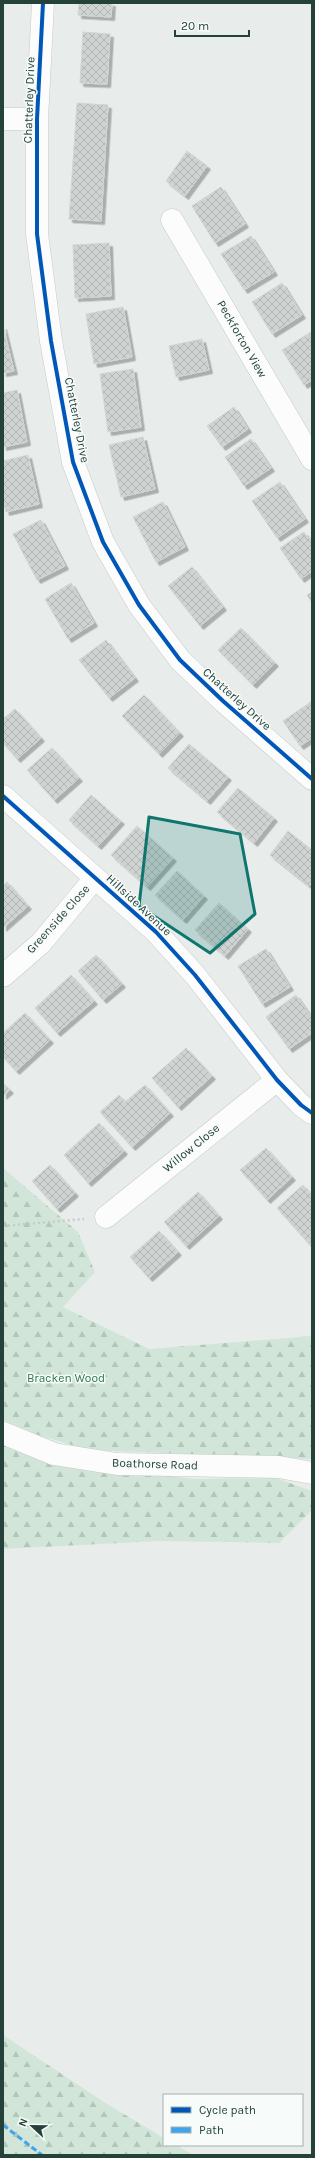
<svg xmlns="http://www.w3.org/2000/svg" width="315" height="2158" font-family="Karla,sans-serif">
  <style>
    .forest { fill: url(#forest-firs) }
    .building { fill: url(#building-cross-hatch); stroke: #d1d6d4; filter: url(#shadow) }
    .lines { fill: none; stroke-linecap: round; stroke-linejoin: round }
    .street-casing { stroke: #c5cac8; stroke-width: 23 }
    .secondary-casing { stroke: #c3cbc8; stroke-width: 23 }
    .path { stroke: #c3ccca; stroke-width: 2.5; stroke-dasharray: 2 3; stroke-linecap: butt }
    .street { stroke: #fcfcfc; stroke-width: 22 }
    .secondary { stroke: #fcfcfc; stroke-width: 22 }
    .quiet { stroke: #3ea4ec; stroke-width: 3; stroke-dasharray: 6 3; stroke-linecap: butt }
    .cycleway-casing { stroke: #f7fbf9; stroke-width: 6 }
    .cycleway { stroke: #0057b8; stroke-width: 4 }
    .marked { fill: #0f766e; fill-opacity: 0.2; stroke: #0f766e; stroke-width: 3; stroke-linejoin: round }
    .labels { text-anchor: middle; stroke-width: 3; stroke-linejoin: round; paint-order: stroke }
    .street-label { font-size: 12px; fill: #24423a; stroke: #f7fbf9 }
    .park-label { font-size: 12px; fill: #2d7a4b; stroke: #f7fbf9 }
  </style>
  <defs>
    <pattern id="forest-firs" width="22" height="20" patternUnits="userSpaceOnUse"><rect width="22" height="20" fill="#d1e6d8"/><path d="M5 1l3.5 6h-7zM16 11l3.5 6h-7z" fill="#b3c6ba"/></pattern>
    <pattern id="building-cross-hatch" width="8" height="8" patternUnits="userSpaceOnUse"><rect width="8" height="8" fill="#cfd4d2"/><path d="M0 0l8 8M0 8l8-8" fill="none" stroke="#b2b7b5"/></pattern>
    <filter id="shadow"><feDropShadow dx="3.5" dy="3.5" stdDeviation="0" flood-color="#0004"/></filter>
  </defs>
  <rect width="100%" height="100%" fill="#e8edeb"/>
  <!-- forest -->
  <path class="forest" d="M3,1168l75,64 17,40 -32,35 86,42 163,-13v123l-223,-9 -48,-14 -38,-16z
    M3,1445l48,19 144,15 81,-1 36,13v19l-33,33 -120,-2 -156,8z
    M3,2035l104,69 57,34v7h12l17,10h-190z"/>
  <!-- building -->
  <path class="building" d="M79,3h33l-1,14 -33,-2z
    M83,32l27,2 -3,50 -27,-1z
    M77,103l31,2 -7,116 -32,-2z
    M187,151l20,15 -22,30 -19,-15z
    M221,187l24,37 -30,19 -23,-37z
    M251,236l23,36 -30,18 -23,-36z
    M109,243l2,53 -36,2 -2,-53z
    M282,283l20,32 -30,19 -20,-32z
    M123,307l9,50 -38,7 -8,-50z
    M3,326l11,45 -11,2z
    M311,332l1,48 -8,5 -22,-35z
    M202,339l7,31 -33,7 -7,-31z
    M133,369l8,58 -33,5 -8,-58z
    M17,390l10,52 -24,5v-54z
    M234,407l14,22 -26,18 -15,-21z
    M143,437l12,52 -34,8 -12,-52z
    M251,439l20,29 -27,18 -19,-29z
    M28,455l11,49 -33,8 -3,-13v-38z
    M280,482l25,37 -28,19 -25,-37z
    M163,502l22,45 -29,15 -23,-45z
    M41,520l24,46 -28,14 -24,-46z
    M304,532l8,11v28l-11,8 -21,-31z
    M192,567l31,40 -23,19 -32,-40z
    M71,583l23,40 -26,16 -23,-40z
    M312,592v11l-5,-8z
    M241,628l34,35 -22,22 -35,-35z
    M106,640l29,38 -26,20 -30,-38z
    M144,695l36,38 -21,21 -37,-38z
    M312,701v37l-12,8 -17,-25z
    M15,709l26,29 -24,21 -14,-16v-24z
    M189,744l39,33 -21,24 -39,-33z
    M52,748l27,30 -25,22 -27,-30z
    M238,788l36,30 -20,25 -37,-31z
    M91,795l30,26 -23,25 -29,-26z
    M137,826l36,32 -26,29 -36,-32z
    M288,831l24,19v32l-3,4 -39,-31z
    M177,871l27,25 -21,24 -28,-25z
    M7,882l21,24 -25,22v-42z
    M219,903l29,26 -23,27 -30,-26z
    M266,949l24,38 -28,17 -24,-38z
    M96,955l26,29 -19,16 -25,-29z
    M71,975l23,26 -37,32 -22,-25z
    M296,995l16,23v15l-23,16 -23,-32z
    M25,1013l25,27 -34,31 -13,-14v-24z
    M186,1048l26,28 -34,31 -26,-29z
    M3,1083l7,7 -7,6z
    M145,1085l25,28 -38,34 -32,-35 19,-17 6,7z
    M99,1123l25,28 -36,32 -24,-28z
    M266,1148l26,29 -25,23 -27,-30z
    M50,1165l25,28 -18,16 -25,-28z
    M303,1185l9,10v48l-2,2 -33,-37z
    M198,1192l21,24 -33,30 -22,-24z
    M159,1231l19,21 -29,26 -19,-21z"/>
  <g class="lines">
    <!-- street casing -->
    <g class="street-casing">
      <path id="street" d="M43,3l-6,116v115l14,107 22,121 30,80 36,63 41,55 43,41 89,78
        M3,119h34
        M172,220l140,239
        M3,796l153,136 39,43 82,105 24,25 11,8
        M3,976l38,-33 54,-65
        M106,1217l171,-137"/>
    </g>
    <!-- secondary casing -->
    <g class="secondary-casing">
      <path id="secondary" d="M3,1433l51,21 63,10 162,3 33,6"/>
    </g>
    <!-- path -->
    <path class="path" d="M3,1226l81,-7"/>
    <!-- street -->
    <use href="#street" class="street"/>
    <!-- secondary -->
    <use href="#secondary" class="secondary"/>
    <!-- quiet -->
    <path class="quiet" d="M3,2125l39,30"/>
    <!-- cycleway casing -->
    <g class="cycleway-casing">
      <path id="cycleway" d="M43,3l-6,116v115l14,107 22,121 30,80 36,63 41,55 43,41 89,78
        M3,796l153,136 39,43 82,105 24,25 11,8"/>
    </g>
    <!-- cycleway -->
    <use href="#cycleway" class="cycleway"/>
  </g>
  <!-- marked area -->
  <path class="marked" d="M149,817l91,17 15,80 -45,39 -71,-47z"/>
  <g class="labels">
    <!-- street labels -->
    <g class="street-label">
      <text transform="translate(29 100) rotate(-88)" y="4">Chatterley Drive</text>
      <text transform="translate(242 339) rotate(60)" y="4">Peckforton View</text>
      <text transform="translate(77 420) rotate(79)" y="4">Chatterley Drive</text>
      <text transform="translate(237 699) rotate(42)" y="4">Chatterley Drive</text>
      <text transform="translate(139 905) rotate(43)" y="4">Hillside Avenue</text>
      <text transform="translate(58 919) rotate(-48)" y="4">Greenside Close</text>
      <text transform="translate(191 1148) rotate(-39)" y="4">Willow Close</text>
      <text transform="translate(155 1464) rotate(2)" y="4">Boathorse Road</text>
    </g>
    <!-- park labels -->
    <g class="park-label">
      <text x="66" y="1382">Bracken Wood</text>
    </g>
  </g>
  <!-- border -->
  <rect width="315" height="2158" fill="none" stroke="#24423a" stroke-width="8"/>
  <!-- legend -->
  <rect x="163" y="2094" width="140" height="52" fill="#f7fbf9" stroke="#a3b1ad"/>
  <rect x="171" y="2107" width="20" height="6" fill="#0057b8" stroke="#a3b1ad"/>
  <text x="199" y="2114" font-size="12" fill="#24423a">Cycle path</text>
  <rect x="171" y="2127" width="20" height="6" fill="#3ea4ec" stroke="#a3b1ad"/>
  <text x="199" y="2134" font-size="12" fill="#24423a">Path</text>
  <!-- north arrow -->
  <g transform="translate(32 2126) rotate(292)" stroke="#f7fbf9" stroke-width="3" paint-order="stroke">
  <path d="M0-3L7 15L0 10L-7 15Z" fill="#24423a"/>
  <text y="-6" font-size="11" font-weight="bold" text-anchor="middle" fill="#24423a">N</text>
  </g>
  <!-- scale -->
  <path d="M175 30v6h74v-6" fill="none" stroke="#24423a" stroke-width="2"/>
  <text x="181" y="30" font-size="12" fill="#24423a" stroke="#f7fbf9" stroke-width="3" paint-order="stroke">20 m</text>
</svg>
